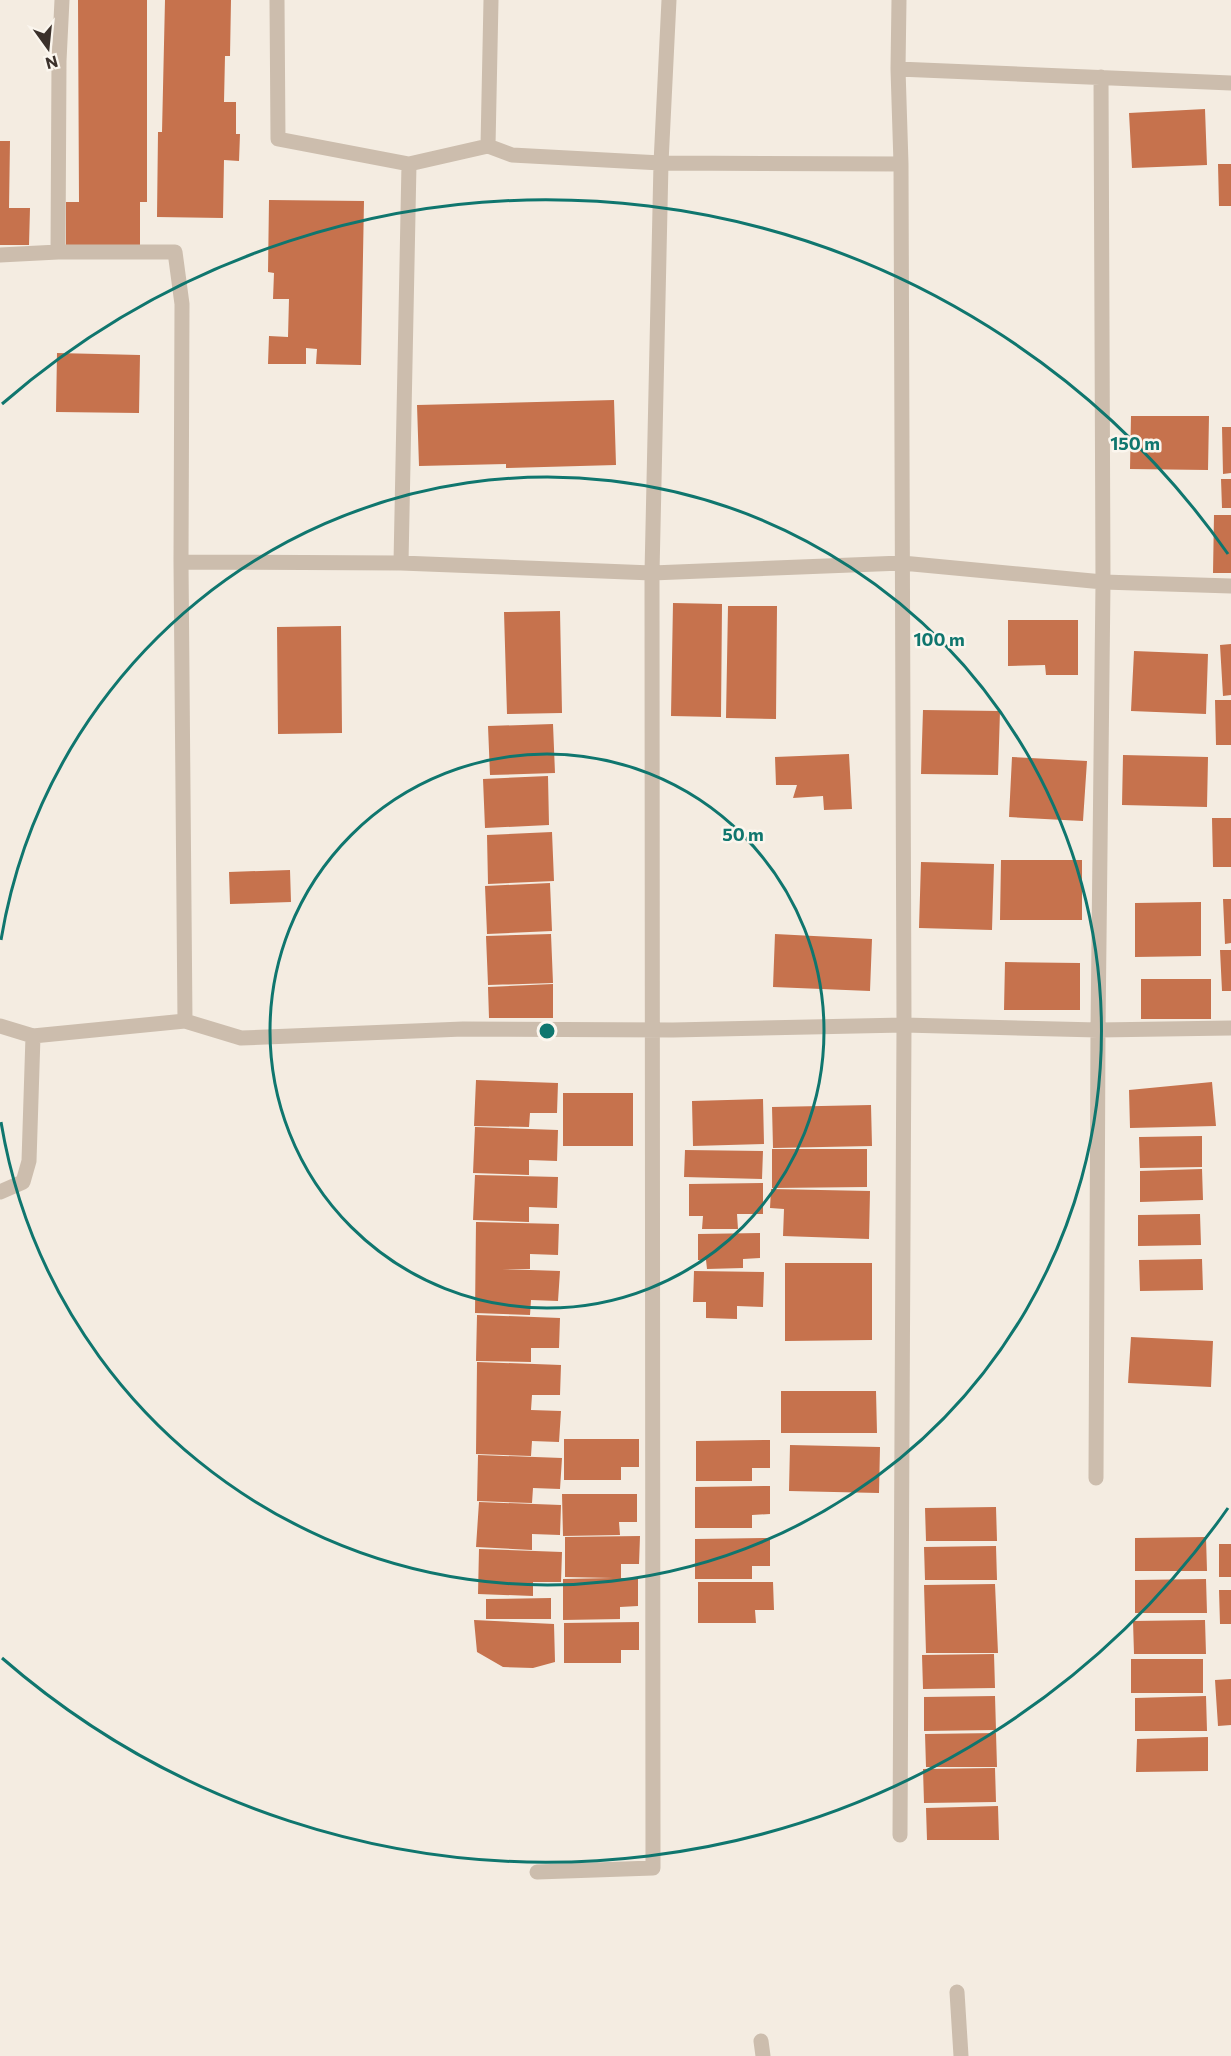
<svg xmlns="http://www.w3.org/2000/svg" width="1231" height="2056" font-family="Commissioner,sans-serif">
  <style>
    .building { fill: #c6724d }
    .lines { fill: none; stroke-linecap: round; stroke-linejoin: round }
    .street { stroke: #ccbdad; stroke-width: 15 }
    .ring { fill: none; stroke: #0f766e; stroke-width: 3 }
    .centre { fill: #0f766e; stroke: #fbf6ee; stroke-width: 3 }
    .ring-label { font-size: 18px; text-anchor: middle; font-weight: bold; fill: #0f766e; stroke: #fbf6ee; stroke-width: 5; stroke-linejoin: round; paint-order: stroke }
  </style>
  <rect width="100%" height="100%" fill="#f4ece1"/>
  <!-- building -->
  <path class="building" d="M78,0h69v202h-7v44h-74v-44h13z
    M165,0h66l-1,56h-5l-1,46h12v32h4l-1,27 -15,-1 -1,58 -66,-1 1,-85h4z
    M1205,109l2,56 -75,3 -3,-55z
    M0,141h10l-1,67h21l-1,37h-29z
    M1218,164h13v42h-12z
    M269,200l95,1 -3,164 -45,-1 1,-15 -11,-1v16h-38l1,-28 19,1 1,-38h-16l1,-26 -6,-1z
    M57,353l83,2 -1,58 -83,-1z
    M614,400l2,65 -110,3v-4l-87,2 -2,-61z
    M1131,416h78l-1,54 -78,-1z
    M1222,427h9v46l-8,1z
    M1221,479h10v29h-9z
    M1214,515h17v58h-18z
    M673,603l49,1 -1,113 -50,-1z
    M728,606h49l-1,113 -50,-1z
    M560,611l2,102 -55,1 -3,-102z
    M1008,620h70v55h-32l-1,-10 -37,1z
    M341,626l1,107 -64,1 -1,-107z
    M1231,644v51l-8,1 -3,-51z
    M1134,651l74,3 -2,60 -75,-3z
    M1215,700h16v45h-15z
    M923,710l77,1 -2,64 -77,-1z
    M553,724l2,49 -65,2 -2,-49z
    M849,754l3,55 -28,1 -1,-14 -30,2 4,-13h-21l-1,-28z
    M1123,755l85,2 -1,50 -85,-2z
    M1012,757l75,4 -4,60 -74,-4z
    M548,776l1,49 -64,3 -2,-49z
    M1212,818h19v49h-18z
    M552,832l2,49 -66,3 -1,-49z
    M1001,860h81v60h-82z
    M921,862l73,2 -2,66 -73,-2z
    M290,870l1,32 -61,2 -1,-32z
    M550,883l2,48 -65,3 -2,-48z
    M1223,899h8v44l-6,1z
    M1201,902v54l-66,1v-54z
    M551,934l2,49 -65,2 -2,-49z
    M775,934l97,5 -2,52 -97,-4z
    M1220,950h11v41h-9z
    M1005,962l75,1v47h-76z
    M1141,979h70v40h-70z
    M553,984v34h-64l-1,-31z
    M476,1080l82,3 -1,30h-27l-1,14 -55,-1z
    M1212,1082l4,44 -86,2 -1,-38z
    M563,1093h70v53h-70z
    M763,1099l1,45 -71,2 -1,-45z
    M871,1105l1,41 -99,2 -1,-41z
    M475,1127l83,3 -1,31 -28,-1v15l-56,-2z
    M1202,1136v31l-62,1 -1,-31z
    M772,1149h95v38l-95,1z
    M685,1150l78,1 -1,28 -78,-2z
    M1202,1169l1,31 -63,2v-31z
    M475,1175l83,2 -1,31 -28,-1v15l-56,-2z
    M763,1183v31h-26l1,15h-36l1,-13h-14v-32z
    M771,1189l99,2 -1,48 -86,-3 1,-27 -14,-1z
    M1200,1214l1,31 -63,1v-31z
    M476,1222l83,2 -1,31 -28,-1v15h-28l58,2 -2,30 -27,-1 -1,15 -55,-2z
    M760,1233v25l-17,1v9l-36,1 -1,-9h-8v-26z
    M1202,1259l1,31 -63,1 -1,-31z
    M785,1263h87v77l-87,1z
    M694,1271l70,1 -1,35 -26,-1v13l-31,-1v-16h-13z
    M477,1315l83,3 -1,30h-28v14l-55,-1z
    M1131,1337l82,4 -2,46 -83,-4z
    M477,1362l84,3 -1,30h-28l-1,15 30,1 -2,31 -27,-1 -1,15 -55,-2z
    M781,1391h95l1,42h-96z
    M564,1439h75v28h-18v13h-57z
    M770,1440v28h-18v13h-56v-40z
    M790,1445l90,2 -1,46 -90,-2z
    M478,1455l84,3 -2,31 -27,-1 -1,15 -55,-2z
    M770,1486v28l-18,1v13h-57v-41z
    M562,1494h75v28h-18l1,13 -57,1z
    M479,1502l82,3 -1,30 -28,-1v16l-56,-3z
    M996,1507l1,34h-71l-1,-33z
    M640,1536l-1,28h-18v14h17v28l-18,1v12l-57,1v-41l50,-1 -48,-1v-40z
    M1206,1537l1,34h-72v-33z
    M770,1538v28h-18v13h-57v-40z
    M1219,1544h12v33h-12z
    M996,1546l1,34h-72l-1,-33z
    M479,1549l83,3 -1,30h-28v14l-55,-2z
    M1206,1579l1,34h-72v-33z
    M698,1582h75l1,28h-19l1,13h-58z
    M995,1584l3,69h-72l-2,-68z
    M1219,1590h12v34h-11z
    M551,1598v21h-65v-20z
    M474,1620l80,4 1,38 -22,6 -30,-1 -26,-15z
    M1205,1620l1,34h-72l-1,-33z
    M639,1622v28h-18v13h-57v-40z
    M994,1654l1,34 -72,1 -1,-34z
    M1131,1659h72v34h-72z
    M1231,1679v46l-13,1 -3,-46z
    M995,1696l1,34 -72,1v-34z
    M1206,1696l1,35h-72v-33z
    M996,1733l1,34h-71l-1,-33z
    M1208,1737v34l-72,1 1,-33z
    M995,1768l1,34 -72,1 -1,-34z
    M998,1806l1,34h-72l-1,-32z"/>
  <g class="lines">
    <!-- street -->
    <path class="street" d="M277,0l1,139 131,25 79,-18 24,9 149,8 240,1
      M899,0l-1,69 3,95 3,861 -4,810
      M898,69l333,14
      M488,146l3,-146
      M58,252l1,-191 3,-61
      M0,255l58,-3h117l7,52 -1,258 4,459
      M181,562l220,1 251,10 250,-10 201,19 128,4
      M401,563l8,-399
      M0,1026l33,10 152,-15 56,17 222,-9 210,1 231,-5 194,5 133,-2
      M0,1192l23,-10 6,-21 4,-125
      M1096,1478l2,-448 5,-448 -2,-505
      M537,1872l116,-4 -1,-1295 9,-410 8,-163
      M957,1992l4,64
      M761,2041l2,15"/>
  </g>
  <!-- distance rings -->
  <g class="ring">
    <circle cx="547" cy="1031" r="277"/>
    <path d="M1 940A554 554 0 1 1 1 1122"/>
    <path d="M1228 1508A831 831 0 0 1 2 1658M2 404A831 831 0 0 1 1228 554"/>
  </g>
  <circle cx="547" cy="1031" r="9" class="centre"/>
  <g class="ring-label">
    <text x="1135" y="450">150 m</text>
    <text x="939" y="646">100 m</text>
    <text x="743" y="841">50 m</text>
  </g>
  <!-- north arrow -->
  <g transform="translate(48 48) rotate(165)" stroke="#fbf6ee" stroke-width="4.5" paint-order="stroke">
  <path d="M0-4.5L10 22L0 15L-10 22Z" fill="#3b312b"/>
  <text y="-9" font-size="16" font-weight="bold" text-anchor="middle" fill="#3b312b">N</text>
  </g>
</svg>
